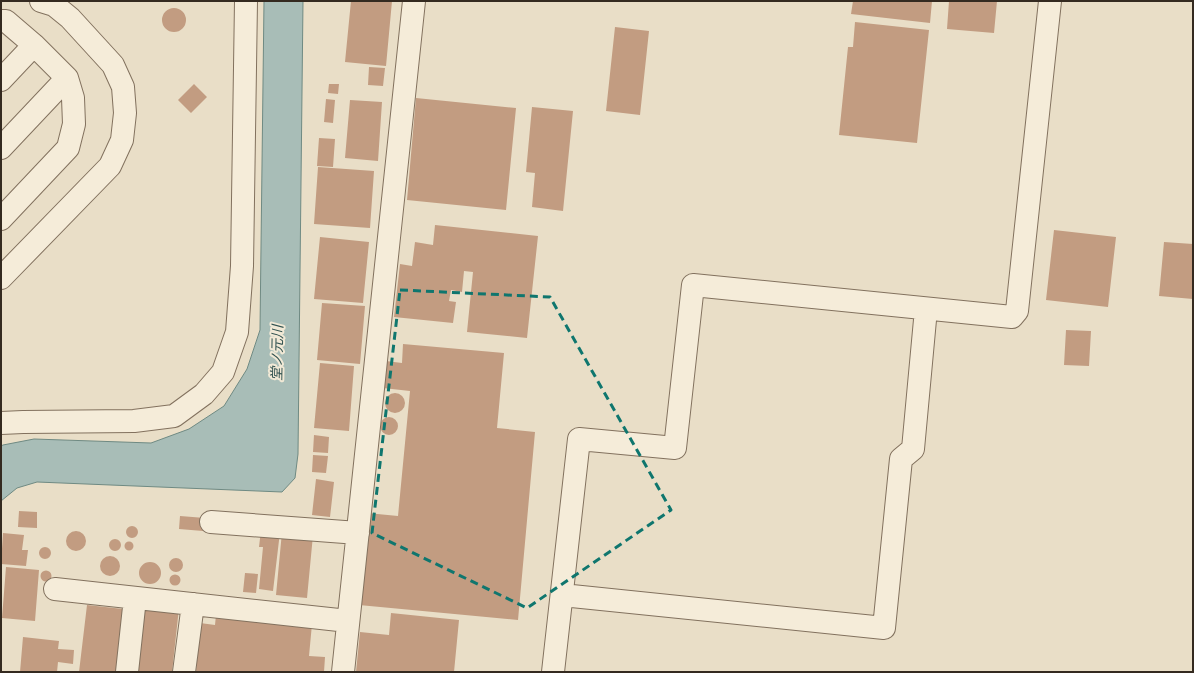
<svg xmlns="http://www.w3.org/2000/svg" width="1194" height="673" font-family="'Zilla Slab','Noto Sans JP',serif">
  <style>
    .water { fill: #a8bdb7; stroke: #6f8a83 }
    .building { fill: #c29c81 }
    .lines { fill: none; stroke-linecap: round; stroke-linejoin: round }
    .minor-casing { stroke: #82715e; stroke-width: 24 }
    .minor { stroke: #f5ecd9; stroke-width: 22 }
    .marked { fill: none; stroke: #0f766e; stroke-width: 3; stroke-dasharray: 8 5; stroke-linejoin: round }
    .labels { text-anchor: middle; stroke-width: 4; stroke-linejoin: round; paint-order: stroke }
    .water-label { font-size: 14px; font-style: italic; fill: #315250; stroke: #f1e9d6 }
  </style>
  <rect width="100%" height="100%" fill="#e9dec7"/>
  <!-- water -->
  <path class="water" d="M264,1h39l-5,453 -3,24 -13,14 -245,-10 -20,6 -16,13v-55l2,-1 31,-6 117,4 38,-14 35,-23 23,-37 13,-39z"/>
  <!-- building -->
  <path class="building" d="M351,1h41l-6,65 -41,-4z
    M853,1h79l-2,22 -79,-9z
    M949,1h48l-3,32 -47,-4z
    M162 20a12 12 0 1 1 24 0a12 12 0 1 1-24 0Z
    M855,22l74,8 -12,113 -78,-8 9,-88h5z
    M615,27l34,4 -9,84 -34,-4z
    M369,67l16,1 -2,18 -15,-1z
    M194,84l13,13 -16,16 -13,-13z
    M329,84h10l-1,10 -10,-1z
    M416,98l100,10 -10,102 -99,-10z
    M326,99l9,1 -2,23 -9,-1z
    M350,100l32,2 -4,59 -33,-3z
    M532,107l41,4 -10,100 -31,-4 3,-34 -9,-1z
    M319,138l16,1 -2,28 -16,-1z
    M318,167l56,4 -4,57 -56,-4z
    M435,225l103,11 -11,102 -60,-6 6,-60 -9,-1 -2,21 -11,-2 -2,11 7,1 -3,21 -59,-6 6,-53 12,2 3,-24 18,3z
    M1054,230l62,7 -8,70 -62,-7z
    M320,237l49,5 -6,61 -49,-4z
    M1164,242l29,2v55l-34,-3z
    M322,303l43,3 -5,58 -43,-4z
    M1066,330l25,1 -2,35 -25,-1z
    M403,344l101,9 -7,75 38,4 -17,188 -159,-15 8,-92 31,3 12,-125 -27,-3 3,-27 16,2z
    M320,363l34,3 -5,65 -35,-3z
    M385 403a10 10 0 1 1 20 0a10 10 0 1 1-20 0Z
    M380 426a9 9 0 1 1 18 0a9 9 0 1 1-18 0Z
    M314,435l15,2 -1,16 -15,-1z
    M313,455l15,1 -2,17 -14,-1z
    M316,479l18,3 -4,35 -18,-2z
    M19,511l18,1v16l-19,-1z
    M180,516l25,2 -2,13 -24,-2z
    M126 532a6 6 0 1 1 12 0a6 6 0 1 1-12 0Z
    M261,530l19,2 -7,59 -14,-2 4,-42h-4z
    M66 541a10 10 0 1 1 20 0a10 10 0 1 1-20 0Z
    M282,532l31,3 -6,63 -31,-3z
    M3,533l21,2 -2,15h6l-2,16 -25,-2z
    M109 545a6 6 0 1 1 12 0a6 6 0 1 1-12 0Z
    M124.5 546a4.5 4.5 0 1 1 9 0a4.5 4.5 0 1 1-9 0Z
    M39 553a6 6 0 1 1 12 0a6 6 0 1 1-12 0Z
    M100 566a10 10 0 1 1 20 0a10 10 0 1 1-20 0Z
    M169 565a7 7 0 1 1 14 0a7 7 0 1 1-14 0Z
    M139 573a11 11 0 1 1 22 0a11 11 0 1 1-22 0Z
    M6,567l33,3 -4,51 -33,-3z
    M40.5 576a5.5 5.5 0 1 1 11 0a5.5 5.5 0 1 1-11 0Z
    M245,573l13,1 -2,19 -13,-1z
    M169.5 580a5.5 5.5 0 1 1 11 0a5.5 5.5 0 1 1-11 0Z
    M141,603l38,5 -7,64h-40z
    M87,605l36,4 -7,63h-37z
    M391,613l68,7 -5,52h-98l4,-40 29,3z
    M216,615l96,9 -3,32 16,1 -1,15h-128l4,-49 15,2z
    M23,637l36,4 -1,8 16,1 -1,14 -15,-2 -1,10h-37z"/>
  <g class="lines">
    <!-- minor casing -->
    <g class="minor-casing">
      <path id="minor" d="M1,21h5l28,24
        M1,80l33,-35 33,33 6,20 1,26 -6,24 -67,71
        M1,148l66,-70
        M1,278l109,-112 12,-26 3,-27 -2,-26 -10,-22 -43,-47 -16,-13 -13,-4
        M1,423l22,-1 111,-1 40,-5 30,-22 19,-22 14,-40 5,-66 4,-265
        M211,522l147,11
        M55,589l293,32
        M562,595l322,33 17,-169 12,-10 13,-140
        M127,672l8,-74
        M184,672l9,-68
        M343,672l71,-671
        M553,672l26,-233 96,9 18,-163 319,32 5,-6 33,-310"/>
    </g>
    <!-- minor -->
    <use href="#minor" class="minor"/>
  </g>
  <!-- marked area -->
  <path class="marked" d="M400,290l150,7 121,213 -144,98 -155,-75z"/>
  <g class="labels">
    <!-- water labels -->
    <g class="water-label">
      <text transform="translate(277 353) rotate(-89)" y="5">堂ノ元川</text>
    </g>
  </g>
  <!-- border -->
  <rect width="1194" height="673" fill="none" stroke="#342a20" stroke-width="4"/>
</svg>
